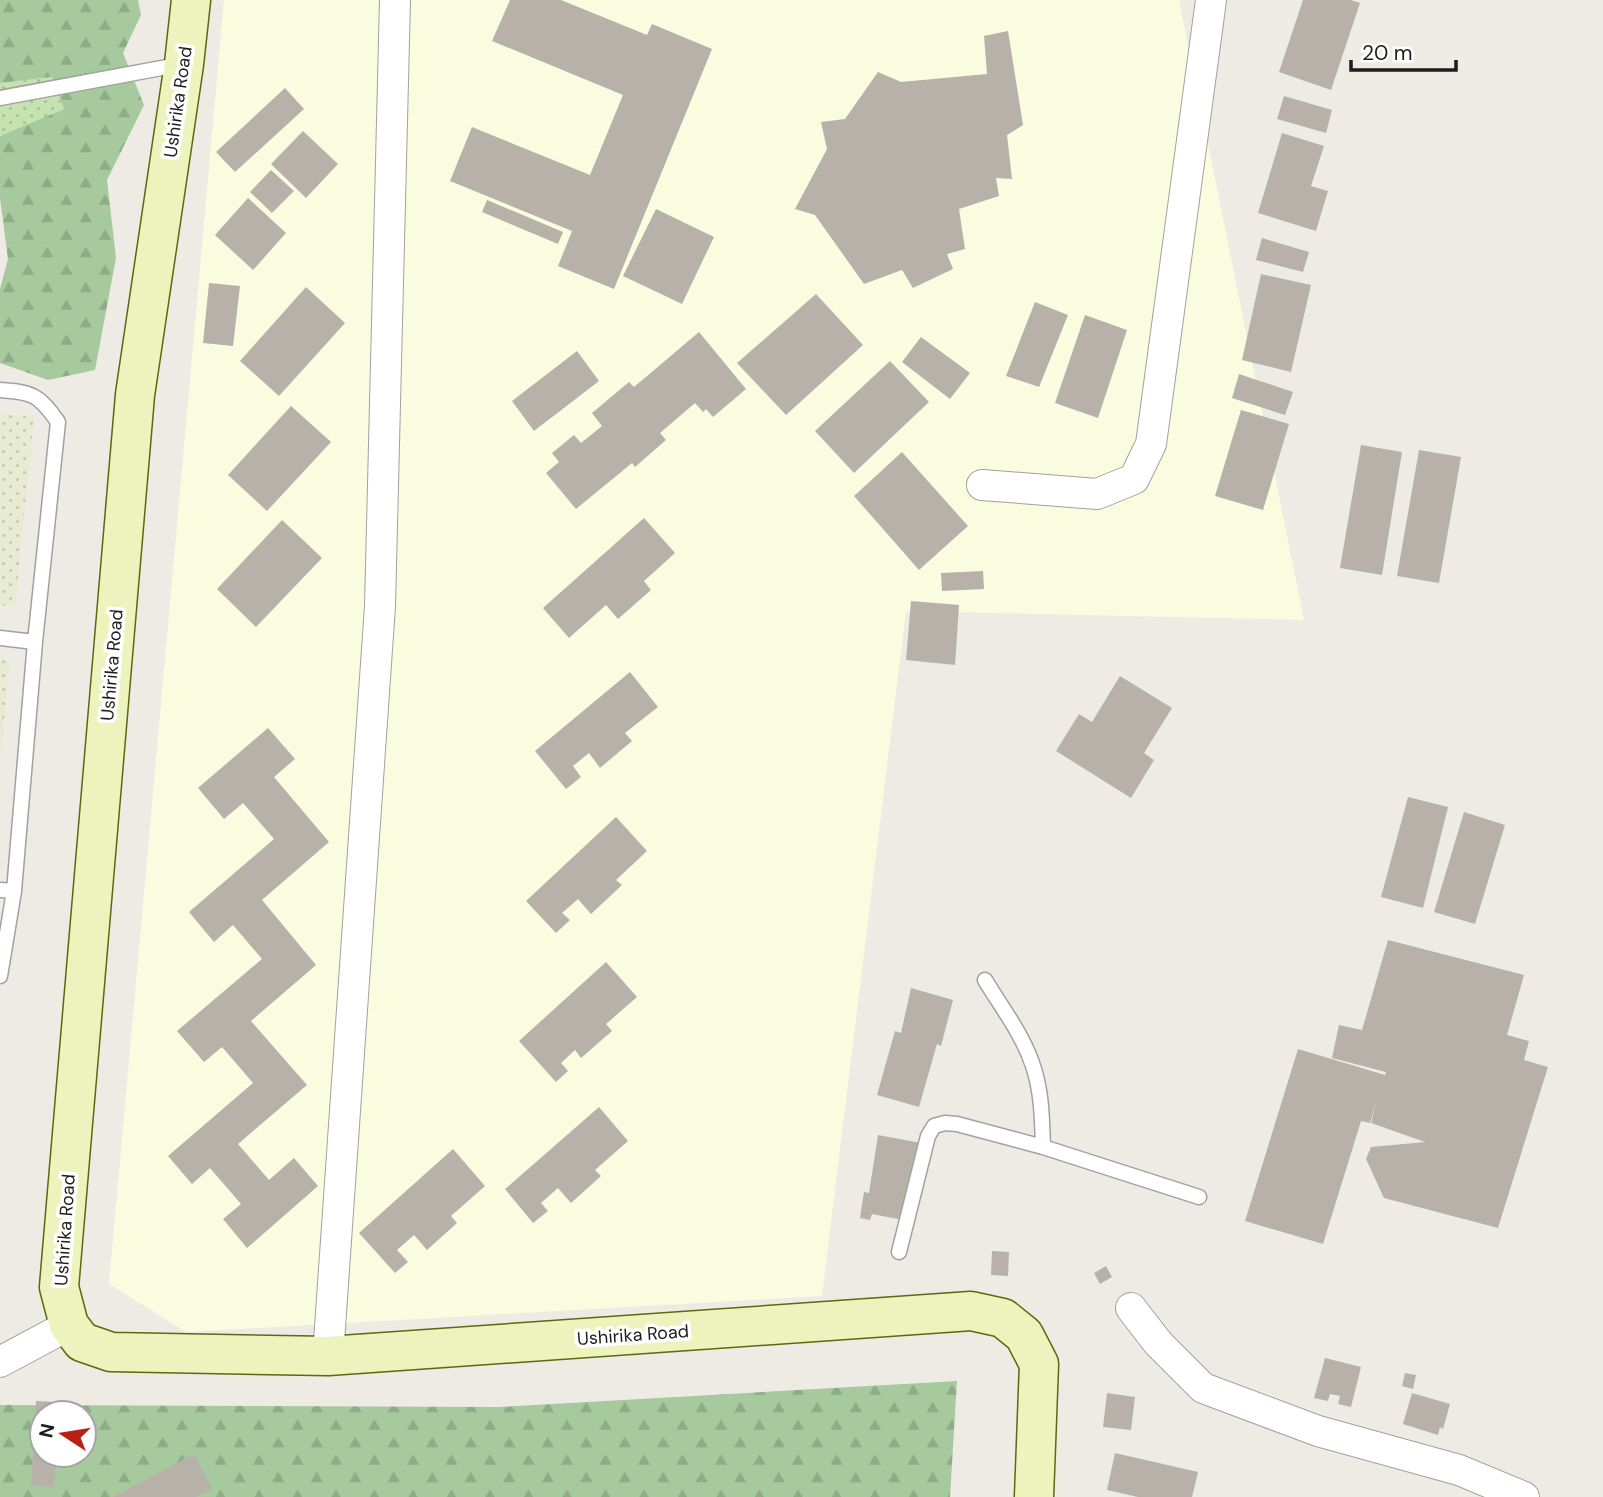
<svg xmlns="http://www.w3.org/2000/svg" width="1603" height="1497" font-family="'DM Sans',sans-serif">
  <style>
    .education { fill: #f9fcdf }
    .farmland { fill: url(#farmland-dots) }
    .grass { fill: url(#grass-dots) }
    .forest { fill: url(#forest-firs); fill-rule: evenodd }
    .building { fill: #b7b1aa }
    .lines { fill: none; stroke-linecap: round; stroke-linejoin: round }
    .lane-casing { stroke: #a1a1a1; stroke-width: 17 }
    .street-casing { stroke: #a1a1a1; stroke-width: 32 }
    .secondary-casing { stroke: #596a0f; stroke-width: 41 }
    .lane { stroke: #fff; stroke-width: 14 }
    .street { stroke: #fff; stroke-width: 30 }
    .secondary { stroke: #ecf3bd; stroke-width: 38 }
    .labels { text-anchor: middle; stroke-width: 7; stroke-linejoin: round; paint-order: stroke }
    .street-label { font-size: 18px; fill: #1d1d1d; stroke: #fff }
  </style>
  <defs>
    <pattern id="farmland-dots" width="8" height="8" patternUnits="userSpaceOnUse" patternTransform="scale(1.75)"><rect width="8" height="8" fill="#e7ebd1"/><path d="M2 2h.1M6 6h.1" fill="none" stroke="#c6c9b3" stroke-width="1.8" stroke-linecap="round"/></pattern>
    <pattern id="grass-dots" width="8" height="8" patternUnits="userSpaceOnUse" patternTransform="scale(1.75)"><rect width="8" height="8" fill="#c4e3af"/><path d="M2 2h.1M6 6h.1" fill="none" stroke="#a8c296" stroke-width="1.8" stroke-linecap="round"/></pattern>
    <pattern id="forest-firs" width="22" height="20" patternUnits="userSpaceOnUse" patternTransform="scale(1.75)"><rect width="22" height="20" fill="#a6c99d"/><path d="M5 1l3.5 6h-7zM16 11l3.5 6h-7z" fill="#8eac87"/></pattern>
  </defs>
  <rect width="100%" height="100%" fill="#eeebe4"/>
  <!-- education -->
  <path class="education" d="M224,0h955l125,620 -398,-9 -84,685 -636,36 -77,-48z"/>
  <!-- farmland -->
  <path class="farmland" d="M0,414l34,3 -19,190 -15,-2z
    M0,660l10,1 -10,98z"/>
  <!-- grass -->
  <path class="grass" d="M52,77l12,32 -64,27v-53z"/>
  <!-- forest -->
  <path class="forest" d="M0,0h138l3,15 -18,38 21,52 -37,75 9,78 -21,112 -47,10 -48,-17v-74l8,-30 -8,-61v-62l64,-27 -12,-32 -52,6z
    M957,1381l-7,116h-950v-92l499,2zM42,1413h42v42h-42z"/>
  <!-- building -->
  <path class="building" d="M510,0h51l86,35 5,-11 60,25 -98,240 -56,-23 14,-35 -122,-50 22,-54 118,48 33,-80 -131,-54z
    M1303,0h48l9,3 -29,87 -52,-18z
    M1008,31l15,94 -16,10 5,44 -16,-1 3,18 -40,13 6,40 -18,5 6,15 -40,19 -11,-18 -38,14 -49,-69 -20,-6 32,-60 -6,-27 24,-3 33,-47 23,10 86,-8 -3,-38z
    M285,88l19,21 -69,63 -19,-20z
    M1284,96l48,14 -6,23 -49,-14z
    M303,131l35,33 -32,34 -35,-34z
    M1282,133l42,13 -13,40 17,5 -12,40 -58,-18z
    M271,170l23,21 -22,22 -22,-21z
    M248,198l38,35 -33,37 -38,-35z
    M487,200l76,32 -5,12 -76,-32z
    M656,209l58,28 -32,67 -59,-28z
    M1262,238l47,14 -6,20 -47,-12z
    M1261,274l50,11 -20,87 -49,-12z
    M209,283l31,3 -7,60 -30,-3z
    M306,287l39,36 -66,73 -39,-35z
    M816,294l47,51 -77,70 -49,-52z
    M1035,302l33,13 -29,72 -33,-11z
    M1085,315l42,15 -29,88 -43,-15z
    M699,332l47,57 -33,28 -7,-8 -3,3 -8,-9 -35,30 6,7 -31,27 -3,-4 -56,46 -30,-36 13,-11 -7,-9 22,-18 7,8 21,-17 -10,-13 37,-31 5,5z
    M921,337l49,36 -20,26 -48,-37z
    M577,351l22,30 -65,50 -22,-30z
    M890,361l39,41 -75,71 -39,-42z
    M1239,374l54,18 -8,23 -53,-17z
    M291,406l40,36 -64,69 -39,-36z
    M1241,410l48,14 -26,86 -48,-14z
    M1361,445l41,7 -20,123 -42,-7z
    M1419,450l42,7 -22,126 -42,-7z
    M902,452l66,74 -49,44 -65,-74z
    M644,518l31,35 -31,28 7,9 -33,29 -12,-14 -37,33 -26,-30z
    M282,520l40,38 -66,69 -39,-38z
    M983,571l1,18 -42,2 -1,-18z
    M911,601l48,4 -4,60 -49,-5z
    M630,672l28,35 -33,26 7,8 -32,27 -11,-15 -16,13 8,11 -15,12 -31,-38z
    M1120,676l52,32 -28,45 10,7 -23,38 -75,-47 23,-37 13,8z
    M268,728l27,31 -21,18 55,65 -67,58 54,65 -65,56 56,64 -69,59 31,36 25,-22 24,28 -71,62 -24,-29 18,-15 -31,-36 -18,16 -24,-28 85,-73 -31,-36 -18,15 -27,-31 85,-72 -29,-34 -19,17 -25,-30 85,-73 -31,-36 -19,16 -26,-31z
    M1408,797l40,10 -25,101 -42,-11z
    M1464,812l41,13 -30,99 -41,-12z
    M616,817l31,34 -31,29 6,5 -31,29 -13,-15 -16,14 8,7 -14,13 -30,-32z
    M1388,940l136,35 -17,60 22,6 -5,19 24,7 -50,161 -114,-30 -18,-39 5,-12 54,-5 -54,-19 5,-21 -6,21 -9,-2 -38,123 -78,-23 53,-172 87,26 1,-3 -54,-14 7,-33 23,5z
    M606,962l31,35 -31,27 6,7 -31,27 -6,-8 -14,13 7,8 -12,11 -37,-41z
    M911,988l42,12 -12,46 -4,-2 -18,63 -42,-12 18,-64 6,2z
    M599,1107l29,34 -33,29 6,6 -30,27 -13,-15 -17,15 7,8 -15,12 -28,-34z
    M878,1135l43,8 -18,77 -31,-6 -2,6 -10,-2 4,-26 5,1z
    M453,1149l32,37 -34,30 6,7 -30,27 -13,-15 -17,15 11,12 -13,11 -36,-40z
    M992,1251l17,1 -1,24 -17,-1z
    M1106,1266l6,11 -12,7 -6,-11z
    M1325,1358l36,9 -10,40 -13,-3 2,-8 -10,-2 -2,7 -14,-3z
    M1405,1373l11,2 -3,14 -11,-3z
    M1107,1393l28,4 -4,33 -28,-3z
    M1412,1393l38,11 -7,25 -3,-2 -2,8 -35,-11z
    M36,1401l23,1 -1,11h-16v42h14l-2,32 -23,-1z
    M1115,1453l83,19 -6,25h-54l-31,-7z
    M194,1454l18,35 -17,8h-82z"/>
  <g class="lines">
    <!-- lane casing -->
    <g class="lane-casing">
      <path id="lane" d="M0,98l183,-34
        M0,390c33,2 39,5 58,32l-23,220 -21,249 -14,85
        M0,638l35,4
        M0,890l14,1
        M985,980c17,28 38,55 48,86 9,26 9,54 10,81
        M899,1252l29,-116 6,-10 11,-3 12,1 86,23 156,50"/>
    </g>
    <!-- street casing -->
    <g class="street-casing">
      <path id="street" d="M982,485l115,9 37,-15 17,-35 60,-444
        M1131,1308l27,35 45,45 115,43 141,39 65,27
        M328,1356l52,-750 15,-606
        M0,1362l69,-37"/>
    </g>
    <!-- secondary casing -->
    <g class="secondary-casing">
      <path id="secondary" d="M191,0l-7,64 -49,331 -76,892 10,38 13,17 29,10 217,4 643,-45 32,7 21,17 15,29 -5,133"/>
    </g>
    <!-- lane -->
    <use href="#lane" class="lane"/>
    <!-- street -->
    <use href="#street" class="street"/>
    <!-- secondary -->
    <use href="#secondary" class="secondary"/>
  </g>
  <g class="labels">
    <!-- street labels -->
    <g class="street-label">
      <text transform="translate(178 102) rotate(-82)" y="6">Ushirika Road</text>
      <text transform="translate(112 665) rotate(-85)" y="6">Ushirika Road</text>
      <text transform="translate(65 1230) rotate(-86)" y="6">Ushirika Road</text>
      <text transform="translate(633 1335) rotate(-4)" y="6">Ushirika Road</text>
    </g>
  </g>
  <!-- north arrow -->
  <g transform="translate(63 1434) rotate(282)"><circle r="33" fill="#ffffff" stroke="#a5a5a5" stroke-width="2"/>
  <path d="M0-5L12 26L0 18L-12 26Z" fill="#b82013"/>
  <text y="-10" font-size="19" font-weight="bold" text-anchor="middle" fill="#1d1d1d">N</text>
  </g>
  <!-- scale -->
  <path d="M1351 60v10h105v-10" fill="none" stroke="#1d1d1d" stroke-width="3.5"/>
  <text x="1362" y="60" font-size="21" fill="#1d1d1d" stroke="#ffffff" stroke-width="5" paint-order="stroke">20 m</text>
</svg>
